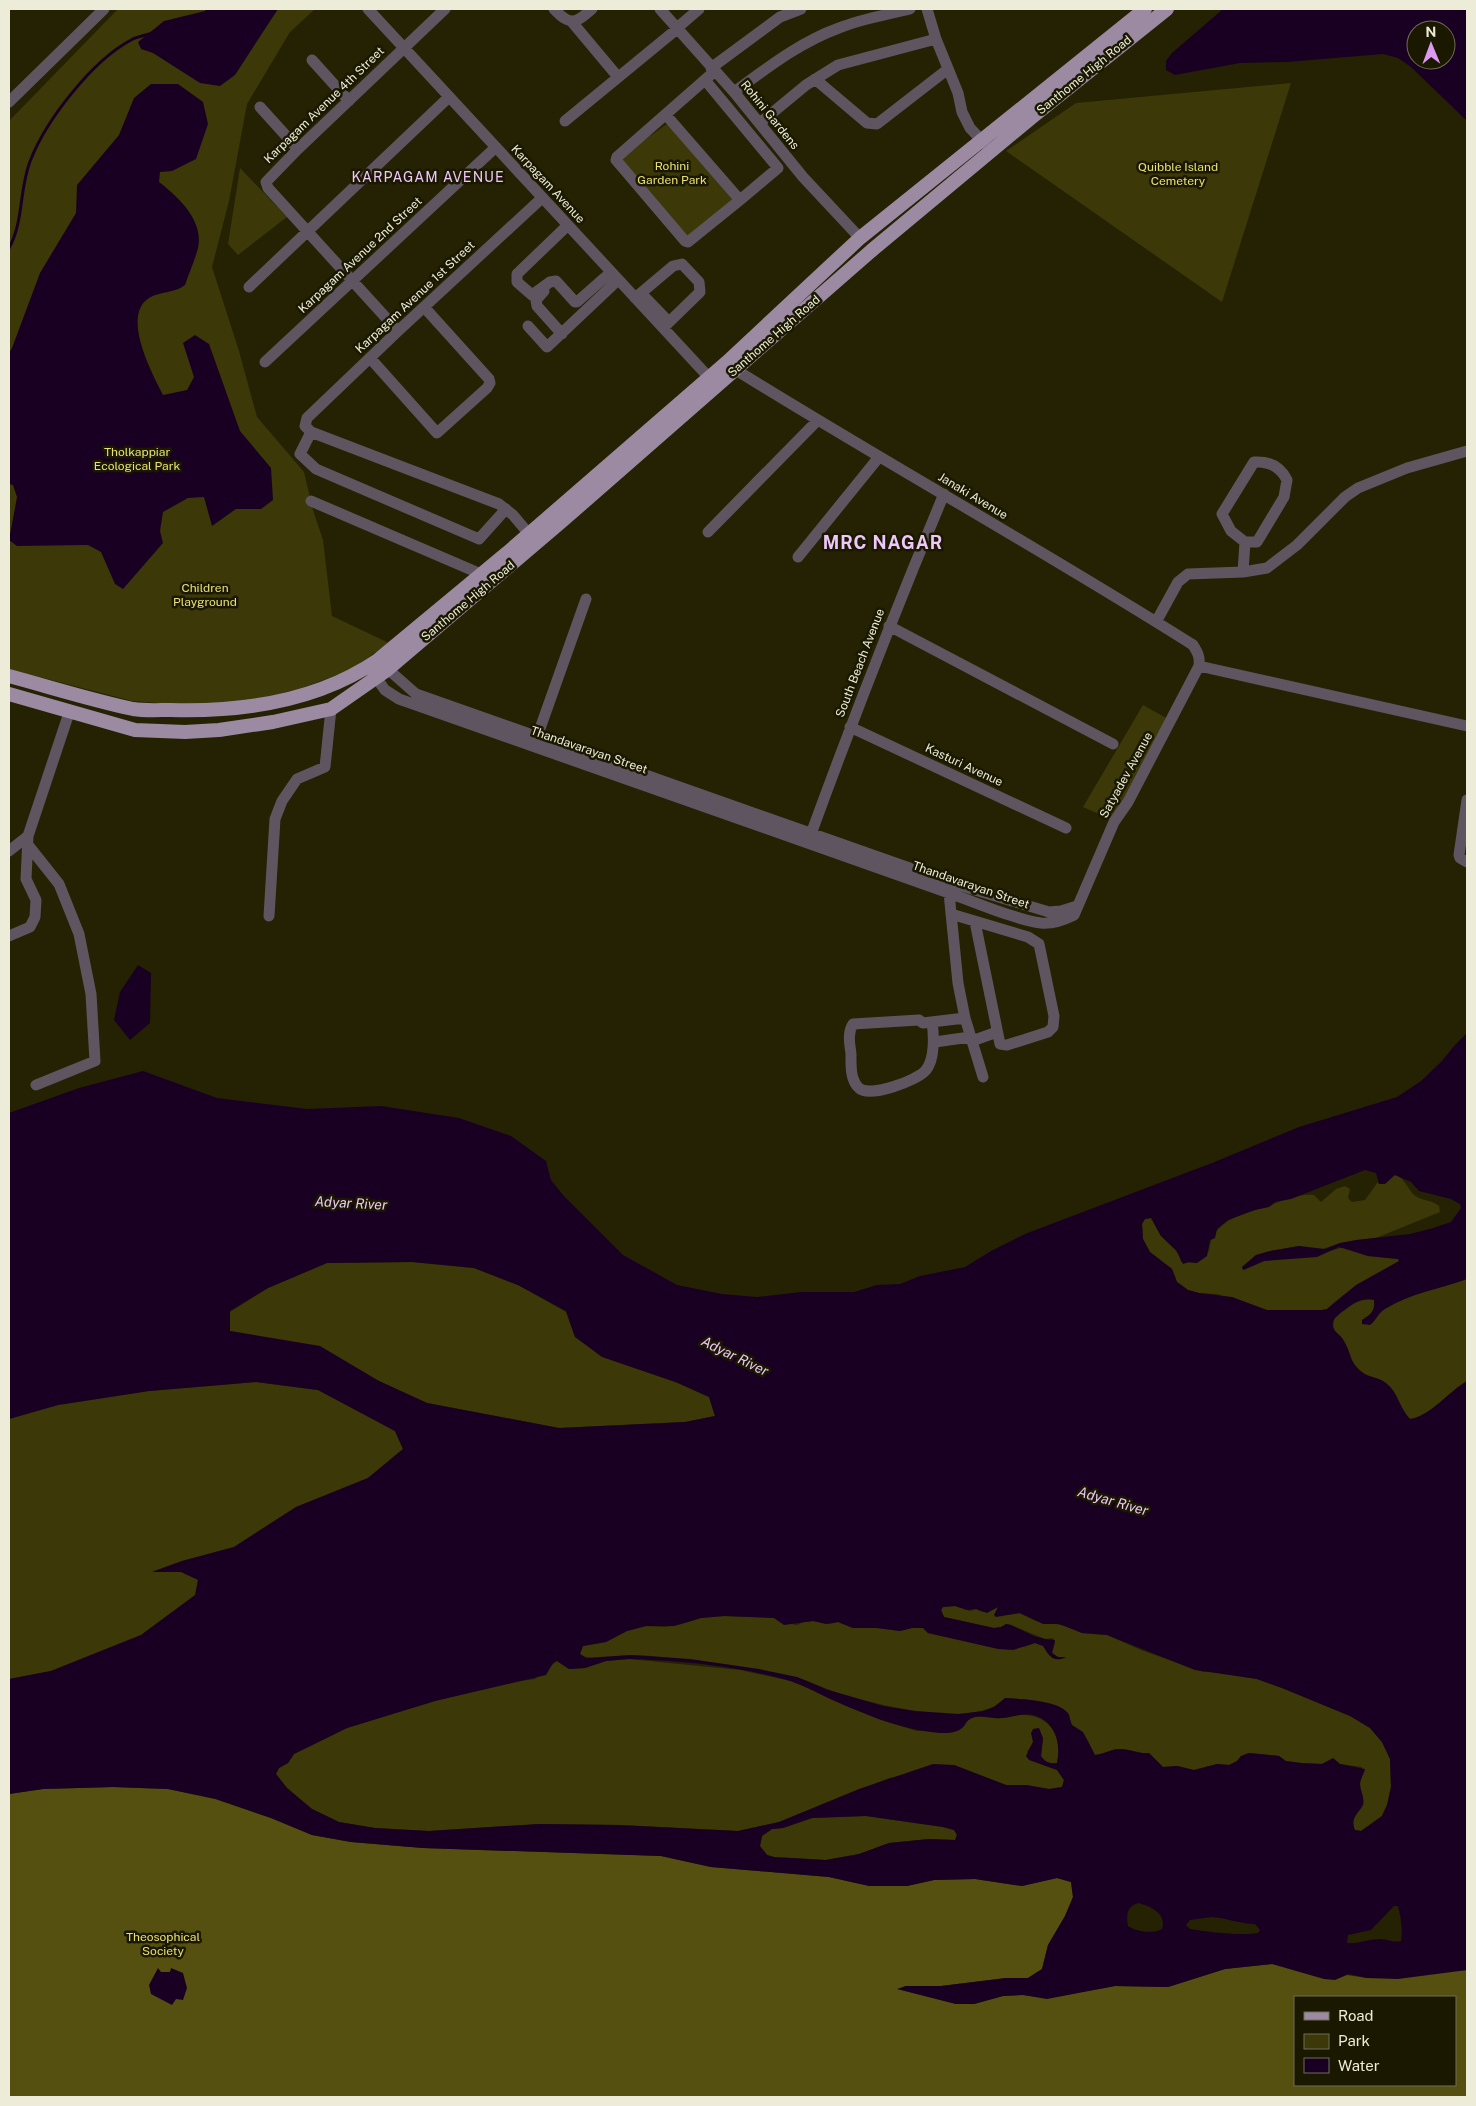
<svg xmlns="http://www.w3.org/2000/svg" width="1476" height="2106" font-family="'Public Sans',sans-serif">
  <style>
    .green { fill: #3c3808 }
    .forest { fill: #55500f; fill-rule: evenodd }
    .water { fill: #190023; fill-rule: evenodd }
    .lines { fill: none; stroke-linecap: round; stroke-linejoin: round }
    .stream { stroke: #190023; stroke-width: 3 }
    .minor { stroke: #5e5561; stroke-width: 11 }
    .major { stroke: #9b8aa2; stroke-width: 14 }
    .labels { text-anchor: middle; stroke-width: 5; stroke-linejoin: round; paint-order: stroke }
    .street-label { font-size: 12px; fill: #ececd9; stroke: #1b1800 }
    .park-label { font-size: 12px; fill: #e9e172; stroke: #1b1800 }
    .neighbourhood-label { font-size: 14px; letter-spacing: 1px; fill: #eec8fb; stroke: #1b1800 }
    .water-label { font-size: 14px; font-style: italic; fill: #ecc7fa; stroke: #1b1800 }
    .district-label { font-size: 18px; font-weight: bold; letter-spacing: 1px; fill: #eec8fb; stroke: #1b1800 }
  </style>
  <rect width="100%" height="100%" fill="#242203"/>
  <!-- green -->
  <path class="green" d="M118,9h197l-25,23 -43,72 -18,97 -17,66 27,84 18,66 47,55 9,38 10,30 9,76 57,27 -39,27 -48,18 -46,12 -60,6 -64,-5 -123,-32v-548z
    M1291,83l-69,219 -216,-151 70,-48z
    M667,124l70,76 -52,39 -69,-79z
    M240,168l47,49 -49,38 -10,-11z
    M1143,705l25,14 -53,102 -32,-14z
    M1395,1175c12,4 12,16 22,22 7,4 15,3 22,9l1,6 -64,26 -36,5 -20,7 -21,-4 -29,5 -14,4 -14,12 2,3 20,-9 70,-11 9,-3 25,9 30,3 1,2c-24,18 -50,26 -72,48l-5,1h-55l-50,-16 -18,-1 -11,-3 -11,-8 -5,-13 -22,-17 -7,-13 -1,-15 3,-5 6,-1 10,18 18,18 2,8 13,1 15,-12c2,-25 25,-35 46,-41 5,-2 10,-2 15,-4 14,-7 29,-12 44,-11l7,7 15,-13 9,-3 5,3 -2,9 4,4 13,-2 13,-18 1,2z
    M412,1262l62,6 44,17 48,27 9,25 134,60 6,19 -30,6 -126,6 -132,-25 -48,-22 -123,-45 -26,-5v-19l38,-24 59,-25z
    M1467,1279v102c-19,11 -36,35 -57,38 -9,-9 -11,-21 -18,-30 -8,-11 -18,-9 -27,-15 -15,-10 -12,-16 -19,-29 -6,-9 -17,-15 -11,-27 10,-9 24,-22 39,-18 1,8 -2,16 -11,18l11,1c14,-23 69,-31 93,-40z
    M256,1382l62,8 77,41 8,18 -35,29 -72,29 -62,40 -52,14 -28,10 27,1 17,7 -2,16 -55,40 -90,36 -42,8v-260l49,-14 91,-14z
    M955,1606l15,5 6,-2c10,6 12,2 22,-2l8,8 13,-2 17,8 31,5 15,7 25,2 34,15 62,22h12l42,7 25,9 68,28 20,12 12,14 8,17 1,28 -4,18 -5,11 -21,15 -6,-1c-6,-13 7,-19 8,-28 1,-5 -2,-11 -3,-16 0,-7 4,-11 2,-19l-22,-3 -6,-5 -12,5 -21,-1 -16,-2 -6,-5 -30,-3 -8,3 -4,5 -8,4 -12,-1 -23,6 -17,-4 -14,1 -14,-14c-11,1 -19,-4 -29,-4 -9,0 -16,5 -25,6 -4,-5 -5,-12 -9,-17 -4,-5 -11,-8 -14,-13 -3,-3 -2,-8 -4,-11 -9,-13 -48,-15 -63,-16 -30,34 -137,5 -175,-8 -12,-4 -24,-11 -36,-13 -52,-10 -105,-19 -158,-22 -18,-1 -41,9 -56,-1l3,-8 23,-4 21,-11 19,-5 19,1 17,-3 19,-6 23,-2 51,2 6,4 16,3 6,-3 10,-1 17,3 8,-2 15,6h24l23,3 12,-3h11l5,5 43,9 53,5 11,-4 8,3 15,13 8,-1 -8,-1 -6,-4 3,-10 -2,-5 -8,1 -34,-14 -5,-1 -5,3 -7,1 -50,-11 -3,-7 2,-3z
    M629,1659l111,11 51,11 88,38 38,12 46,-4c10,-17 23,-7 39,-9 6,0 13,-3 19,-3 29,-1 42,22 36,48 -8,1 -12,-1 -16,-7l2,-18 -10,4 -6,10 16,13 14,5 7,10 -2,7 -13,2 -23,-4h-20l-52,-20 -65,13 -110,44 -41,9 -118,-6 -81,-1 -110,7 -54,-3 -36,-6 -27,-13 -25,-21 -11,-14 3,-6 9,-5 6,-9 53,-26 88,-27 71,-18 29,-4 22,-18 12,8 16,-1 21,-7z
    M866,1816l77,11 11,3 3,4 -2,6 -26,-1 -40,4 -30,11 -34,6 -51,-3 -7,-2 -7,-9 2,-10 10,-7 11,-1 29,-10z"/>
  <!-- forest -->
  <path class="forest" d="M113,1787l55,2 47,10 56,19 41,17 39,7 72,6 238,8 50,11 118,10 41,9h37l27,-6 41,-1 47,7 35,-8 14,4 2,15 -8,19 -17,29 -6,24 -14,9h-22l-65,8h-35l-8,3 58,15h18l29,-8 20,-1 24,3 68,-12 53,1 57,-18 47,-5 95,14 100,-8v127h-1458v-303l34,-5zM1295,1997h160v88h-160z"/>
  <!-- water -->
  <path class="water" d="M206,9h72l-43,66 -15,11 -20,-3 -47,-30 -12,-4 -3,-7 26,-21 41,-10z
    M1223,9h244v112l-56,-54 -13,-9 -15,-4 -96,8 -47,1 -65,12 -9,-5v-9l6,-8zM1416,30h30v30h-30z
    M151,84h27l25,18 5,22 -12,35 -24,12 -12,1 -1,10c19,15 45,38 39,66 -3,12 -9,25 -13,37 -9,8 -25,6 -36,13 -28,18 3,75 14,97l24,-5 7,-13 -11,-34 12,-8 14,9 31,87 31,37 2,32 -12,9h-25l-24,17 -8,-29 -16,1 -25,14 -3,19 3,12 -40,46 -8,-5 -14,-32 -13,-7 -71,1 -8,-6 8,-43 -4,-12 -4,-1v-131l3,-5 28,-75 36,-60 1,-28 42,-50 15,-37z
    M138,965l13,8 -1,50 -20,17 -16,-20 6,-28z
    M1467,1033v246c-27,10 -56,14 -82,30 -8,5 -9,12 -15,16l-8,-1v-4c8,-5 14,-9 12,-20 -9,-3 -21,3 -28,9 -4,3 -12,8 -13,13 -2,10 8,12 11,19 8,14 4,20 19,32 7,5 17,4 24,11 11,9 13,25 23,35 21,-3 38,-27 57,-38v589l-69,9 -31,-1 -18,-4 -14,6 -11,-1 -52,-15 -47,5 -57,18 -53,-1 -68,13 -24,-4 -20,1 -29,8h-18l-59,-15 9,-3h35l65,-8h22l14,-9 6,-24 17,-29 8,-19 -2,-15 -14,-4 -35,8 -47,-7 -41,1 -27,6h-38l-40,-9 -118,-10 -50,-11 -238,-8 -72,-6 -39,-7 -41,-17 -55,-19 -48,-10 -55,-2 -70,2 -34,5v-115l42,-8 90,-36 54,-40 3,-15 -17,-8h-29l30,-11 52,-14 62,-40 72,-29 35,-29 -8,-18 -77,-41 -62,-8 -107,9 -91,14 -49,14v-306l70,-25 64,-17 74,27 90,11 74,-3 78,12 52,18 35,25 5,19 12,15 60,60 54,30 45,9 35,3 44,-5h53l23,-7 23,-1 20,-8 45,-9 26,-16 34,-17 187,-71 87,-36 98,-30 24,-16 21,-20 12,-15zM1365,1170l11,3 3,11h6l10,-9 16,7 8,9 32,8 9,5 1,4 -10,14 -18,6 -23,6 -54,6 -16,3 -15,6 -26,-3 -29,5 -14,4 -14,12 1,3 21,-9 53,-4 22,-10 29,9 30,3 1,2 -43,24 -29,24 -5,1h-55l-35,-13 -33,-4 -11,-3 -11,-8 -5,-13 -22,-17 -7,-13 -1,-15 3,-5 6,-1 10,18 15,14 7,14 6,-2 8,1 10,-7 3,-16 5,-2 2,-9 11,-9 27,-10 14,-3 6,-5 16,-3zM412,1262l62,6 44,17 48,26 9,26 27,20 76,26 31,14 6,19 -30,6 -126,6 -132,-25 -48,-22 -59,-35 -90,-15v-20l38,-23 59,-25zM955,1606l12,4 9,-1 11,4 11,-6 -4,8 2,2 24,-4 23,11h16l23,9 25,2 88,35 62,9 25,9 68,28 20,12 12,14 8,17 1,28 -4,18 -5,11 -21,15 -6,-1c-6,-13 5,-18 8,-25 2,-7 -3,-14 -3,-21 0,-5 4,-10 5,-15l-25,-5 -7,-6 -11,6 -21,-1 -15,-2 -7,-5 -30,-3 -8,3 -4,5 -8,4 -12,-1 -23,6 -17,-4 -14,1 -14,-14c-11,1 -19,-4 -29,-4 -9,0 -16,5 -25,6l-12,-23 -11,-7c-2,-4 -2,-9 -4,-12 -10,-13 -47,-14 -63,-15l-11,9 -11,4 -24,3 -44,-3 -32,-5 -55,-16 -31,-13 -38,-8 -69,-10 -60,-4 -44,3 -6,-4 3,-8 23,-4 21,-11 19,-5h28l27,-8 23,-2 50,2 10,7 29,-4 13,3 12,-2 15,6h24l23,3 12,-3h11l5,5 70,16 15,1 22,-7 8,3c5,8 10,18 23,11h-8l-6,-4 3,-13 -10,-1 -11,-3 -23,-11 -5,-1 -5,3 -7,1 -50,-11 -3,-7 2,-3zM629,1659c48,1 116,8 161,22 13,4 26,11 38,17 36,16 73,32 112,35 8,0 19,0 24,-7 3,-4 3,-6 8,-8 9,-4 20,1 30,0 11,-1 22,-6 34,-2 20,7 25,28 21,47 -8,1 -12,-1 -16,-7l2,-18 -4,-10 -6,1 -2,4 2,9 -7,14 3,4 28,10 7,10 -2,7 -13,2 -23,-4h-20l-52,-20 -21,-1 -74,25 -80,33 -41,9 -118,-6 -81,-1 -110,7 -54,-3 -36,-6 -27,-13 -25,-21 -11,-14 3,-6 9,-5 6,-9 53,-26 88,-27 111,-26 7,-12 4,-2 12,8 16,-1 21,-7zM866,1816l77,11 11,3 3,5 -2,5 -26,-1 -40,4 -30,11 -33,6 -52,-3 -7,-2 -7,-9 2,-10 10,-7 11,-1 29,-10zM1138,1903c13,3 29,11 24,26 -9,5 -25,3 -34,-3 -2,-12 -1,-19 10,-23zM1394,1906h4c3,12 5,24 3,35 -8,2 -13,-2 -21,-2 -11,0 -21,5 -33,4l1,-8 23,-5zM1212,1917c15,1 28,7 43,7l5,6 -2,3c-18,3 -50,-1 -68,-4l-4,-4 4,-5z
    M158,1968l3,4h9l1,-4 12,5 4,15 -4,12 -7,-1 -4,6 -21,-11 -2,-9z"/>
  <g class="lines">
    <!-- stream -->
    <path class="stream" d="M9,248c15,-26 10,-61 22,-89 16,-40 61,-98 100,-119 5,-3 12,-4 18,-6"/>
    <!-- minor -->
    <path class="minor" d="M368,9l347,375
      M554,9c16,17 21,15 38,0
      M660,9l74,83 69,85 57,61
      M927,9l9,30 22,54 4,19 8,16 16,17
      M572,22l46,55
      M677,28l22,-19
      M312,60l37,41
      M711,68l69,-51 21,-8
      M815,79l52,44 10,1 71,-55
      M705,80l73,88 -38,32
      M734,92c33,-24 66,-50 105,-64 22,-9 47,-13 71,-19
      M9,102l95,-93
      M260,107l38,42
      M666,115l74,85 -52,42 -3,-1 -69,-81 1,-3 98,-86
      M565,121l112,-92
      M760,123l46,-38 32,-20 98,-26
      M568,225l-51,49v8l15,13 18,-13 6,-1 19,21h2l34,-30
      M249,287l200,-190
      M544,291l-8,9 1,6 25,28
      M641,293l28,29
      M635,298l38,-32 9,-2 17,18 1,10 -37,36
      M528,326l19,21 71,-67
      M398,331l-130,-143 -2,-6 32,-33 147,-140
      M370,358l67,75 50,-45 3,-5 -1,-4 -65,-72
      M265,362l231,-215
      M311,432l-11,22 16,15 163,70 27,-30
      M311,501l170,73
      M708,532l109,-111
      M529,534l-16,-19 -14,-11 -188,-72 -6,-6 2,-8 91,-87 144,-133
      M798,557l81,-100
      M1243,572l2,-30 -14,-11 -9,-17 32,-52c15,-1 26,4 33,18l-3,17 -27,45h-12
      M1156,622l22,-40 10,-8 55,-2 24,-4 30,-23 48,-48 13,-9 49,-20 60,-17
      M889,626l224,118
      M382,664l34,30 536,189 97,29 12,-1 16,-5
      M1199,666l268,60
      M372,672l13,18 14,9 550,194c26,9 67,27 92,30 11,1 23,-3 33,-8l40,-93 14,-20 71,-136c1,-9 -1,-13 -6,-21 -150,-95 -306,-181 -457,-275l-6,-5
      M850,727l216,101
      M537,737l49,-138
      M1467,800l-8,55 1,3 7,4
      M813,840l-2,-6c42,-115 86,-228 133,-340
      M28,845l31,39 20,50 12,60 4,67 -59,24
      M9,851l19,-15
      M951,887l-2,6 9,90 7,35 18,59
      M951,914l77,23 11,7 15,72 -1,11 -5,5 -41,13 -7,-1 -25,-122
      M269,916l6,-97 7,-18 15,-22 28,-12 6,-58
      M9,936l21,-9 5,-10 1,-17 -10,-21 2,-43 41,-123
      M932,1022c2,13 3,37 -6,48 -9,11 -57,28 -67,18 -9,-8 -8,-23 -8,-34 -1,-9 -4,-21 2,-30l66,-4 4,3 42,-5
      M972,1041l25,-9
      M935,1042l35,-5"/>
    <!-- major -->
    <path class="major" d="M9,676c41,11 82,24 124,33 12,2 26,1 38,1 71,2 147,-9 207,-50l129,-107 220,-191 133,-124 285,-229
      M9,694l126,36 50,2 34,-2 54,-8 58,-13 56,-39 174,-148 310,-271 161,-134 135,-108"/>
  </g>
  <g class="labels">
    <!-- street labels -->
    <g class="street-label">
      <text transform="translate(1084 75) rotate(-39)" y="4">Santhome High Road</text>
      <text transform="translate(324 105) rotate(-44)" y="4">Karpagam Avenue 4th Street</text>
      <text transform="translate(770 115) rotate(51)" y="4">Rohini Gardens</text>
      <text transform="translate(548 184) rotate(47)" y="4">Karpagam Avenue</text>
      <text transform="translate(360 255) rotate(-43)" y="4">Karpagam Avenue 2nd Street</text>
      <text transform="translate(415 297) rotate(-43)" y="4">Karpagam Avenue 1st Street</text>
      <text transform="translate(774 336) rotate(-41)" y="4">Santhome High Road</text>
      <text transform="translate(973 496) rotate(31)" y="4">Janaki Avenue</text>
      <text transform="translate(468 601) rotate(-40)" y="4">Santhome High Road</text>
      <text transform="translate(860 663) rotate(-69)" y="4">South Beach Avenue</text>
      <text transform="translate(589 750) rotate(19)" y="4">Thandavarayan Street</text>
      <text transform="translate(964 765) rotate(25)" y="4">Kasturi Avenue</text>
      <text transform="translate(1126 775) rotate(-61)" y="4">Satyadev Avenue</text>
      <text transform="translate(971 885) rotate(19)" y="4">Thandavarayan Street</text>
    </g>
    <!-- park labels -->
    <g class="park-label">
      <text x="672" y="170">Rohini<tspan x="672" dy="14">Garden Park</tspan></text>
      <text x="1178" y="171">Quibble Island<tspan x="1178" dy="14">Cemetery</tspan></text>
      <text x="137" y="456">Tholkappiar<tspan x="137" dy="14">Ecological Park</tspan></text>
      <text x="205" y="592">Children<tspan x="205" dy="14">Playground</tspan></text>
      <text x="163" y="1941">Theosophical<tspan x="163" dy="14">Society</tspan></text>
    </g>
    <!-- neighbourhood labels -->
    <g class="neighbourhood-label">
      <text x="428" y="182">KARPAGAM AVENUE</text>
    </g>
    <!-- water labels -->
    <g class="water-label">
      <text transform="translate(351 1203) rotate(3)" y="5">Adyar River</text>
      <text transform="translate(735 1356) rotate(26)" y="5">Adyar River</text>
      <text transform="translate(1113 1501) rotate(16)" y="5">Adyar River</text>
    </g>
    <!-- district labels -->
    <g class="district-label">
      <text x="883" y="549">MRC NAGAR</text>
    </g>
  </g>
  <!-- border -->
  <rect width="1476" height="2106" fill="none" stroke="#ececd9" stroke-width="20"/>
  <!-- legend -->
  <rect x="1294" y="1996" width="162" height="90" fill="#1b1800" stroke="#6f6d57"/>
  <rect x="1304" y="2012" width="25" height="8" fill="#9b8aa2" stroke="#6f6d57"/>
  <text x="1338" y="2021" font-size="15" fill="#ececd9">Road</text>
  <rect x="1304" y="2034" width="25" height="15" fill="#3c3808" stroke="#6f6d57"/>
  <text x="1338" y="2046" font-size="15" fill="#ececd9">Park</text>
  <rect x="1304" y="2058" width="25" height="15" fill="#190023" stroke="#6f6d57"/>
  <text x="1338" y="2071" font-size="15" fill="#ececd9">Water</text>
  <!-- north arrow -->
  <g transform="translate(1431 45) rotate(359)"><circle r="24" fill="#1b1800" stroke="#6f6d57"/>
  <path d="M0-4L9 19L0 12L-9 19Z" fill="#dc99f4"/>
  <text y="-8" font-size="14" font-weight="bold" text-anchor="middle" fill="#ececd9">N</text>
  </g>
</svg>
